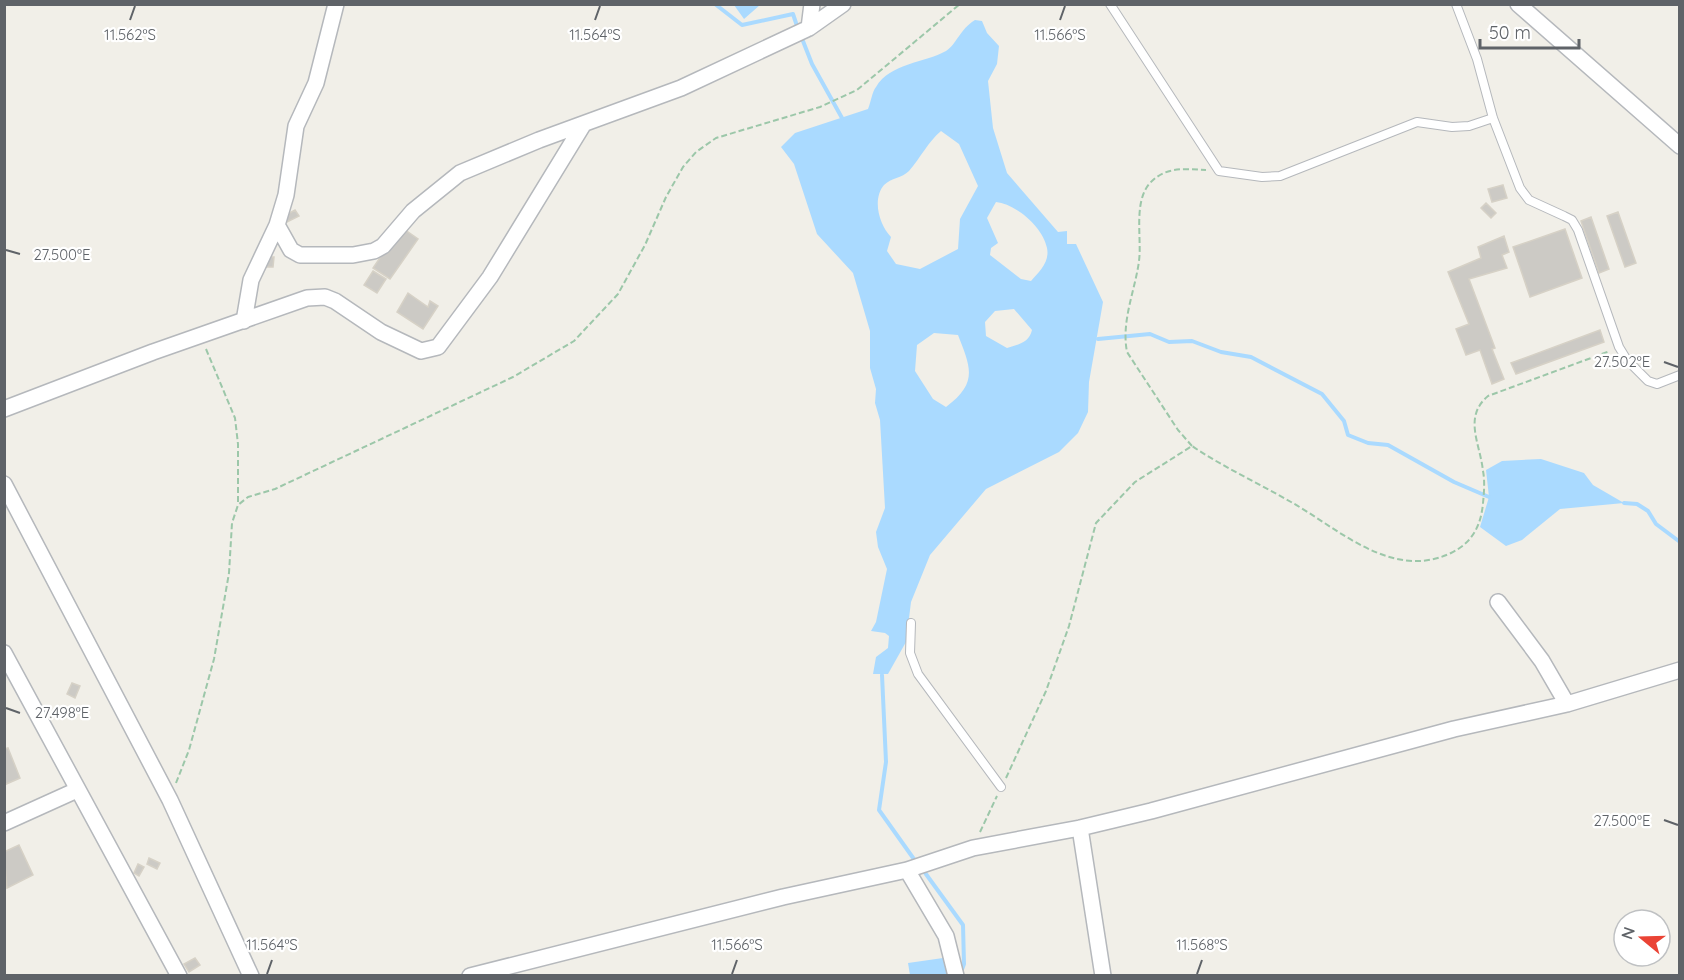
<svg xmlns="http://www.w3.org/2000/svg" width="1684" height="980" font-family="Quicksand,sans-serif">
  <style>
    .water { fill: #aadaff; fill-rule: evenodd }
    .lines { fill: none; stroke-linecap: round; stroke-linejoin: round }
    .stream { stroke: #aadaff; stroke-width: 4 }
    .building { fill: #cccac5; stroke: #d6d1c6; stroke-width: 1.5 }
    .lane-casing { stroke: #b5b8bc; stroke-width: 10 }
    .street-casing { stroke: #b5b8bc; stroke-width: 18 }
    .path { stroke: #9cc7a9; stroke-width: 2; stroke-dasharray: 6 3; stroke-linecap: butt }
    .lane { stroke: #fff; stroke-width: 8 }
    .street { stroke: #fff; stroke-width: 15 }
    .ticks { fill: none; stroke: #5f6368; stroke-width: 2 }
    .ticks-label { font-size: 15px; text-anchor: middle; fill: #5f6368; stroke: #fff; stroke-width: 4.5; stroke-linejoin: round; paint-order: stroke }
  </style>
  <rect width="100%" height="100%" fill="#f1efe8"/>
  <!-- water -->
  <path class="water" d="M734,5h26l-16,14z
    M975,20l7,1 5,12 12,13 -2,18 -9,17 5,47 14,45 51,59 9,-1v13h9l27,58 -14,80 -1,30 -10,21 -19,19 -73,37 -56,66 -19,47 -5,40 -18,32h-15l3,-17 12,-9 1,-12 -4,-3 -14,-2 5,-9 11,-53 -9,-22 -2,-15 9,-24 -5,-88 -5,-17 1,-14 -6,-21v-37l-17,-58 -36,-39 -23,-70 -13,-17 14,-14 73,-24c3,-7 4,-17 8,-22 14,-24 49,-24 70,-36 10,-6 14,-22 29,-31zM941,131l18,13 19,42 -18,33 -2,30 -38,20 -24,-5 -9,-13 4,-14c-12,-12 -19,-38 -7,-52 7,-7 18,-7 25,-14 12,-14 19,-29 32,-40zM996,202c20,2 47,25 51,46 3,14 -8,24 -16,33l-10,-2 -31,-24 1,-7 7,-5 -11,-25zM1014,309l18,21c-3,13 -13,14 -25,18l-21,-12 -1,-14 10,-11zM934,333l24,2c13,33 20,48 -12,72l-13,-8 -18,-28 2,-26z
    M1541,459l43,14 9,12 31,18 -64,6 -38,31 -16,6 -26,-19 9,-30 -3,-27 16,-9z
    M943,958l5,2 3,15h-41l-2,-12z"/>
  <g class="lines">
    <!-- stream -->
    <path class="stream" d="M715,4l27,21 51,-11 5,15
      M801,36l11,28 30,54
      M1098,339l52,-5 19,8 23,-1 29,11 30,5 71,37 22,27 4,14 20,8 20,2 66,37 35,15
      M1624,503l13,1 11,7 8,13 24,18
      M882,675l4,87 -7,48 37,52
      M923,870l40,55 1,39 -3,8"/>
  </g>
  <!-- building -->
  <path class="building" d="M1503,185l4,13 -15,4 -4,-13z
    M1486,203l10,10 -5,5 -10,-10z
    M295,210l4,6 -14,7 -3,-6z
    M1618,212l18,51 -11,4 -18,-51z
    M1591,217l18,52 -10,4 -18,-52z
    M401,227l17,12 -28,40 -17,-11z
    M1565,229l17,49 -52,19 -17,-50z
    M1504,236l5,16 -7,3 5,13 -38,11 26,69 -3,1 12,30 -12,5 -12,-34 -14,5 -10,-26 13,-5 -21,-52 33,-14 -3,-11z
    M268,257h6l-1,10h-6z
    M373,271l13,8 -9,14 -13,-8z
    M408,293l20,14 2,-6 8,5 -15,23 -26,-17z
    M1600,330l4,12 -88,32 -5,-11z
    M72,683l8,3 -5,12 -8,-4z
    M8,748l12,30 -16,7v-36z
    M19,845l14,30 -26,13 -3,-36z
    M149,858l11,5 -3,6 -10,-5z
    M138,864l6,3 -5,9 -5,-3z
    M195,958l5,7 -11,7 -5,-8z"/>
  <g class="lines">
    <!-- lane casing -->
    <g class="lane-casing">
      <path id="lane" d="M1110,4l109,167 43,6 18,-1 137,-54 35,5 17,-1 24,-8
        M1456,4l21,55 16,59 27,70 9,12 35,16 8,4 6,10 41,117 8,13 21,21 9,3 23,-9
        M911,623l-1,30 8,21 83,113"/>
    </g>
    <!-- street casing -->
    <g class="street-casing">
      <path id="street" d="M1518,4l162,142
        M809,28l3,-24
        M277,225l14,25 9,5h53l21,-4 9,-5 30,-35 47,-38 79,-33 142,-52 128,-60 34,-24
        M244,321l7,-41 26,-55 9,-30 10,-69 20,-43 20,-79
        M4,409l149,-57 154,-54 18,-1 10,4 46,31 40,19 17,-4 52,-70 93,-152
        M4,484l166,316 81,176
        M1498,602l44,59 25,43
        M4,653l175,323
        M4,823l73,-33
        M1080,828l23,148
        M907,870l39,66 10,40
        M470,976l313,-79 124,-27 66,-22 107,-20 71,-17 303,-82 113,-25 113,-34"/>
    </g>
    <!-- path -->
    <path class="path" d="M206,349l29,69 3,26v61
      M1192,446l-14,-16 -51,-78c-6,-31 8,-61 12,-91 3,-23 -6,-59 11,-78 16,-17 35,-14 56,-13
      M1006,778l40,-87 23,-65 27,-103 39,-41 57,-36c31,21 66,37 99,56 48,27 101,79 160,51 21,-10 30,-27 32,-50 1,-10 2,-22 0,-32 -3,-28 -20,-54 5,-75l122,-45
      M176,783l13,-33 25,-91 15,-86 3,-50 6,-18 10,-8 27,-8 238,-112 61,-36 44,-47 27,-49 21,-48 17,-30 13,-15 20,-14 104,-31 37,-17 103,-86
      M980,832l17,-36"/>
    <!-- lane -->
    <use href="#lane" class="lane"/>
    <!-- street -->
    <use href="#street" class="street"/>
  </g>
  <!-- ticks -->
  <path class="ticks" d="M130,20l5,-14M595,20l5,-14M1060,20l5,-14M6,250l14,4M1664,362l14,5M6,708l14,5M1664,820l14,5M267,974l5,-14M732,974l5,-14M1197,974l5,-14"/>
  <g class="ticks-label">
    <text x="130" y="40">11.562°S</text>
    <text x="595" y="40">11.564°S</text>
    <text x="1060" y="40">11.566°S</text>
    <text x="62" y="260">27.500°E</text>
    <text x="1622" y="367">27.502°E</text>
    <text x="62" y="718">27.498°E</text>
    <text x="1622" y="826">27.500°E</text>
    <text x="272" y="950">11.564°S</text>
    <text x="737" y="950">11.566°S</text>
    <text x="1202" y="950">11.568°S</text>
  </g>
  <!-- border -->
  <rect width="1684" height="980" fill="none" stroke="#5f6368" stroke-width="12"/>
  <!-- north arrow -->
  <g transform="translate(1642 938) rotate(289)"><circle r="28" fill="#ffffff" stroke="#bfc1c3" stroke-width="1.5"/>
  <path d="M0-4.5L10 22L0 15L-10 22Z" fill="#ea4335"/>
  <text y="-9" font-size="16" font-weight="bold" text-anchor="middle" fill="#5f6368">N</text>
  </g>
  <!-- scale -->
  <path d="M1480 39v9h99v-9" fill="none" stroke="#5f6368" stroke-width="3"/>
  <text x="1489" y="39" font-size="18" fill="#5f6368" stroke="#ffffff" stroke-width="4.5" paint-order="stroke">50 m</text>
</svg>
